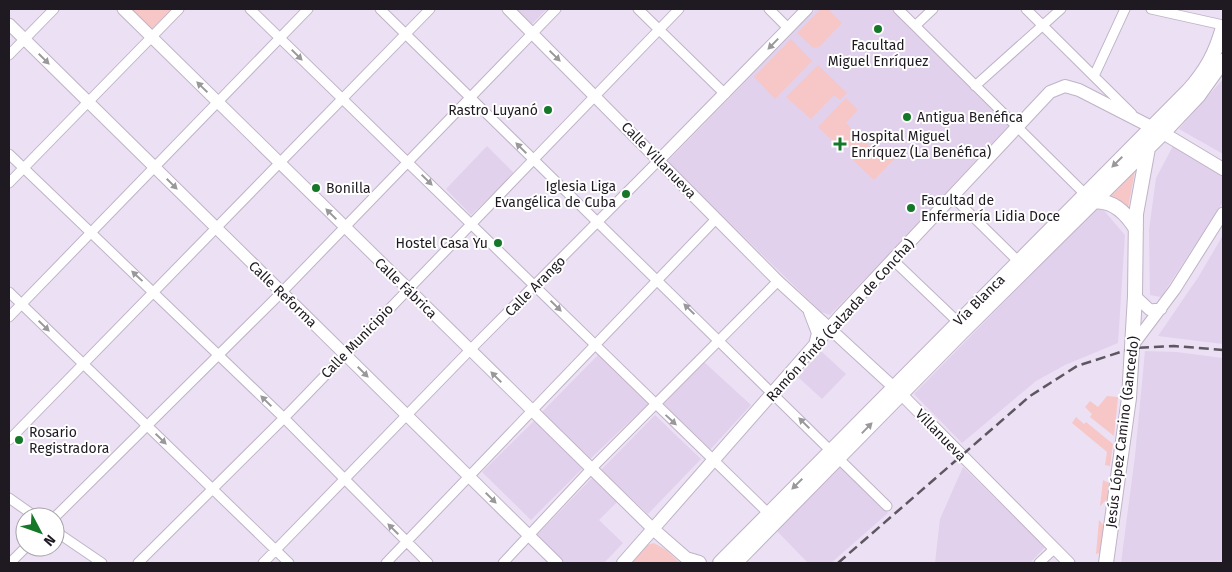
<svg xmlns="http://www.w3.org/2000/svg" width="1232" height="572" font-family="'Fira Sans',sans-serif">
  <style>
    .built { fill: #e1d1ec }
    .green { fill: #f6c7c6 }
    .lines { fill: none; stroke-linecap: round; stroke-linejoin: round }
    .minor-casing { stroke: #bfb3c6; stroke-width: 11 }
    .tertiary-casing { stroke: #bfb3c6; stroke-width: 13 }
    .secondary-casing { stroke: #bfb3c6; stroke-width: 14 }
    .primary-casing { stroke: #bfb3c6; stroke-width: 16 }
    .minor { stroke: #fff; stroke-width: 9 }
    .tertiary { stroke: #fff; stroke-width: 11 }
    .secondary { stroke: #fff; stroke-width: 12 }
    .primary { stroke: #fff; stroke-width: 14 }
    .rail { stroke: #5e5762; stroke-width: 2.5; stroke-dasharray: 10 5; stroke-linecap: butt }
    .oneway { fill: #9a989b }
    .poi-dot { fill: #157728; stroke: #fff; stroke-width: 2 }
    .labels { text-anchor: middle; stroke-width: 4; stroke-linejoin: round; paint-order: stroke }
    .poi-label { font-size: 14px; fill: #1f1a21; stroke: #fff; text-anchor: start }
    .street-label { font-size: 14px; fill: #1f1a21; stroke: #fff }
  </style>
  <rect width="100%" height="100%" fill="#ece0f4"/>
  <!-- built -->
  <path class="built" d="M515,9h32l-16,16z
    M816,9h77l120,117 -183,189 -9,-3 -154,-150z
    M1223,79v75l-44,-25z
    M487,146l27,27 -43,42 -25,-26z
    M1173,146l50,28v28l-62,95 -11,-2 -1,-65 7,-52z
    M1100,206l25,29 -7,108 -53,22 -29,16 -74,62 -48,-49 174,-178z
    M1223,235v109l-65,-8 41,-60z
    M821,351l25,23 -24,25 -24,-22z
    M1145,351l31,1 47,6v205h-102l14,-107z
    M598,355l50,49 -58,55 -48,-47z
    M704,362l47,43 -43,47 -48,-46z
    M655,415l46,44 -53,55 -47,-44z
    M535,420l48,48 -52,52 -49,-48z
    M840,465l48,48 -57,50h-23l-32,-33z
    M963,467l82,80 -15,16h-95l5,-44z
    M593,477l25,24 -19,19 24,23 -19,20h-41l-27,-27z"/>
  <!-- green -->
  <path class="green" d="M130,9h42l-21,21z
    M821,9h7l14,14 -23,24 -6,1 -16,-15z
    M791,39l21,22 -37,38 -21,-22z
    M818,65l29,28 -7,7 -6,-5 -23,24 -25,-22z
    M846,98l12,12 -12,13 37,36 12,-12 6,5 -27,28 -21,-20 6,-6 -18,-15 -5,5 -18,-17z
    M1135,171l-7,37 -17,-12z
    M1107,396l11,1 -4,39 -24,-19 2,-3 -7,-7 5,-6 8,6z
    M1076,417l8,7 2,-2 27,22 -3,22 -5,-1 2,-13 -35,-29z
    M1103,480l6,3 -2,16 -7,7z
    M1099,520l5,6 -2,26 -6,2z
    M654,543l12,7 14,13h-52l19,-18z"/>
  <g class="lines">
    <!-- minor casing -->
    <g class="minor-casing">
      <path id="minor" d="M250,9l518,504
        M380,9l507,497
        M638,9l87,85
        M769,9l19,19
        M898,9l187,185
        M1026,9l106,105
        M1151,9l72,16
        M915,26l18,-17
        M9,55l45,-46
        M1094,76l31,-67
        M975,86l86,-77
        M9,154l275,264 144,145
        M9,183l170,-174
        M952,196l66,65
        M893,260l65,62
        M9,292l280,271
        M9,317l299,-308
        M9,440l421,-431
        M9,498l27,19
        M55,517l226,-224 275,-284
        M55,531l47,32
        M10,563l16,-16
        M138,563l146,-145 395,-409
        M263,563l207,-213 189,-190
        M386,563l330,-344
        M503,563l88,-94 187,-188
        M1039,563l15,-14"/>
    </g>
    <!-- tertiary casing -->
    <g class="tertiary-casing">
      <path id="tertiary" d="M123,9l530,520
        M508,9l270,272 123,113 168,169
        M9,24l548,539
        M659,160l148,-151
        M1135,296l15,14 11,-1
        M1133,345l42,-56 48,-76"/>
    </g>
    <!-- secondary casing -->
    <g class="secondary-casing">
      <path id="secondary" d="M810,312l8,21 -3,12
        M653,529l39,34
        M623,563l218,-248 209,-223 15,-6 14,4 84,43 60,36"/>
    </g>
    <!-- primary casing -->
    <g class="primary-casing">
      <path id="primary" d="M1093,202c19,-3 33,11 43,27
        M689,560l10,3
        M720,563l468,-472c18,-20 28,-38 35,-64
        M735,563l226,-230 202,-200 35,-37 25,-35
        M1106,563l23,-165 6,-102 1,-82 12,-66"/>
    </g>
    <!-- minor -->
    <use href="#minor" class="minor"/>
    <!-- tertiary -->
    <use href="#tertiary" class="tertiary"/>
    <!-- secondary -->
    <use href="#secondary" class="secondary"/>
    <!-- primary -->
    <use href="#primary" class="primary"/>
    <!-- rail -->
    <path class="rail" d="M838,563l192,-167 47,-30 56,-18 41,-2 49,4"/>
  </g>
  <!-- one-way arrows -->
  <defs><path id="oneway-solid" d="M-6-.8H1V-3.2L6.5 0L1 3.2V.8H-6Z" transform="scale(1.25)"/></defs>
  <g class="oneway">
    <use href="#oneway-solid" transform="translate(773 44) rotate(134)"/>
    <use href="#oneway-solid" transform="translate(297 55) rotate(45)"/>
    <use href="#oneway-solid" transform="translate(555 56) rotate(44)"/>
    <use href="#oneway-solid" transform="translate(44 59) rotate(45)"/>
    <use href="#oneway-solid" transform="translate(202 87) rotate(-136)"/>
    <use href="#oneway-solid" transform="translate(521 148) rotate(-135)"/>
    <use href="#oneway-solid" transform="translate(1117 162) rotate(135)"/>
    <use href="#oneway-solid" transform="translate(427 180) rotate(44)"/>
    <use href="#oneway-solid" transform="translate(172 184) rotate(45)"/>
    <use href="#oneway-solid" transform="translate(331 214) rotate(-135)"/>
    <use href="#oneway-solid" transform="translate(137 276) rotate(-137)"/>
    <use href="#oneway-solid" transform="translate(556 306) rotate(44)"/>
    <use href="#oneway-solid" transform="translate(689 309) rotate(-136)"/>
    <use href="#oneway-solid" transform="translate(44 326) rotate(44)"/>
    <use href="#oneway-solid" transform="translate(363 372) rotate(45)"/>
    <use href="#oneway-solid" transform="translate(496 377) rotate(-135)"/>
    <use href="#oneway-solid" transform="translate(266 401) rotate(-136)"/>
    <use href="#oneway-solid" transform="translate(671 420) rotate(43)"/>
    <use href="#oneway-solid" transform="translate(804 423) rotate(-135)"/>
    <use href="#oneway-solid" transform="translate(867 428) rotate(-46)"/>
    <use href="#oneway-solid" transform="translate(161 439) rotate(44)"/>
    <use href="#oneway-solid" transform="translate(797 484) rotate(135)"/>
    <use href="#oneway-solid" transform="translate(491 498) rotate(45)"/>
    <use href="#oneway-solid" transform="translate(393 529) rotate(-135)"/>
  </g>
  <!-- markers -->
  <g class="poi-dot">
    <circle cx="878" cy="29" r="5"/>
    <circle cx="548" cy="110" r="5"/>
    <circle cx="907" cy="117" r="5"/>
    <path d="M837.5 136.5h5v5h5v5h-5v5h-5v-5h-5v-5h5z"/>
    <circle cx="316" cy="188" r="5"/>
    <circle cx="626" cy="194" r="5"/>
    <circle cx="911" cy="208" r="5"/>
    <circle cx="498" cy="243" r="5"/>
    <circle cx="19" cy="440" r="5"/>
  </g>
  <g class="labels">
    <!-- poi labels -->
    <g class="poi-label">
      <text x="878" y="50" text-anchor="middle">Facultad<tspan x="878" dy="16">Miguel Enríquez</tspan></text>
      <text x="538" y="115" text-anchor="end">Rastro Luyanó</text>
      <text x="917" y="122">Antigua Benéfica</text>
      <text x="851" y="141">Hospital Miguel<tspan x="851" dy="16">Enríquez (La Benéfica)</tspan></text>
      <text x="616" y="191" text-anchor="end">Iglesia Liga<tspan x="616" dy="16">Evangélica de Cuba</tspan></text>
      <text x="326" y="193">Bonilla</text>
      <text x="921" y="205">Facultad de<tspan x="921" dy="16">Enfermería Lidia Doce</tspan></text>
      <text x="488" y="248" text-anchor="end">Hostel Casa Yu</text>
      <text x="29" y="437">Rosario<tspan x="29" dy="16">Registradora</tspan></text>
    </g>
    <!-- street labels -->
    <g class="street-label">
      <text transform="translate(659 160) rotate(46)" y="5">Calle Villanueva</text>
      <text transform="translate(535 286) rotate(-45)" y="5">Calle Arango</text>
      <text transform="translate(406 288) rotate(44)" y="5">Calle Fábrica</text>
      <text transform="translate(283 294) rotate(44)" y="5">Calle Reforma</text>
      <text transform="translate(979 300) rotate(-45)" y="5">Vía Blanca</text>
      <text transform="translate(840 320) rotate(-48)" y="5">Ramón Pintó (Calzada de Concha)</text>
      <text transform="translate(357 341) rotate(-46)" y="5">Calle Municipio</text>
      <text transform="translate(1122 432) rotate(-83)" y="5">Jesús López Camino (Gancedo)</text>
      <text transform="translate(941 435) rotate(46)" y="5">Villanueva</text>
    </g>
  </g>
  <!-- border -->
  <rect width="1232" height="572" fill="none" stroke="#1f1a21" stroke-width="20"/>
  <!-- north arrow -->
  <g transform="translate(40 532) rotate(131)"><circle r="24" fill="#ffffff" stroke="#a5a3a6"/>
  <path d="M0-4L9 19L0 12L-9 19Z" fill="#157728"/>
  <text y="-8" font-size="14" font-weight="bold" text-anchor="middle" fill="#1f1a21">N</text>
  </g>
</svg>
